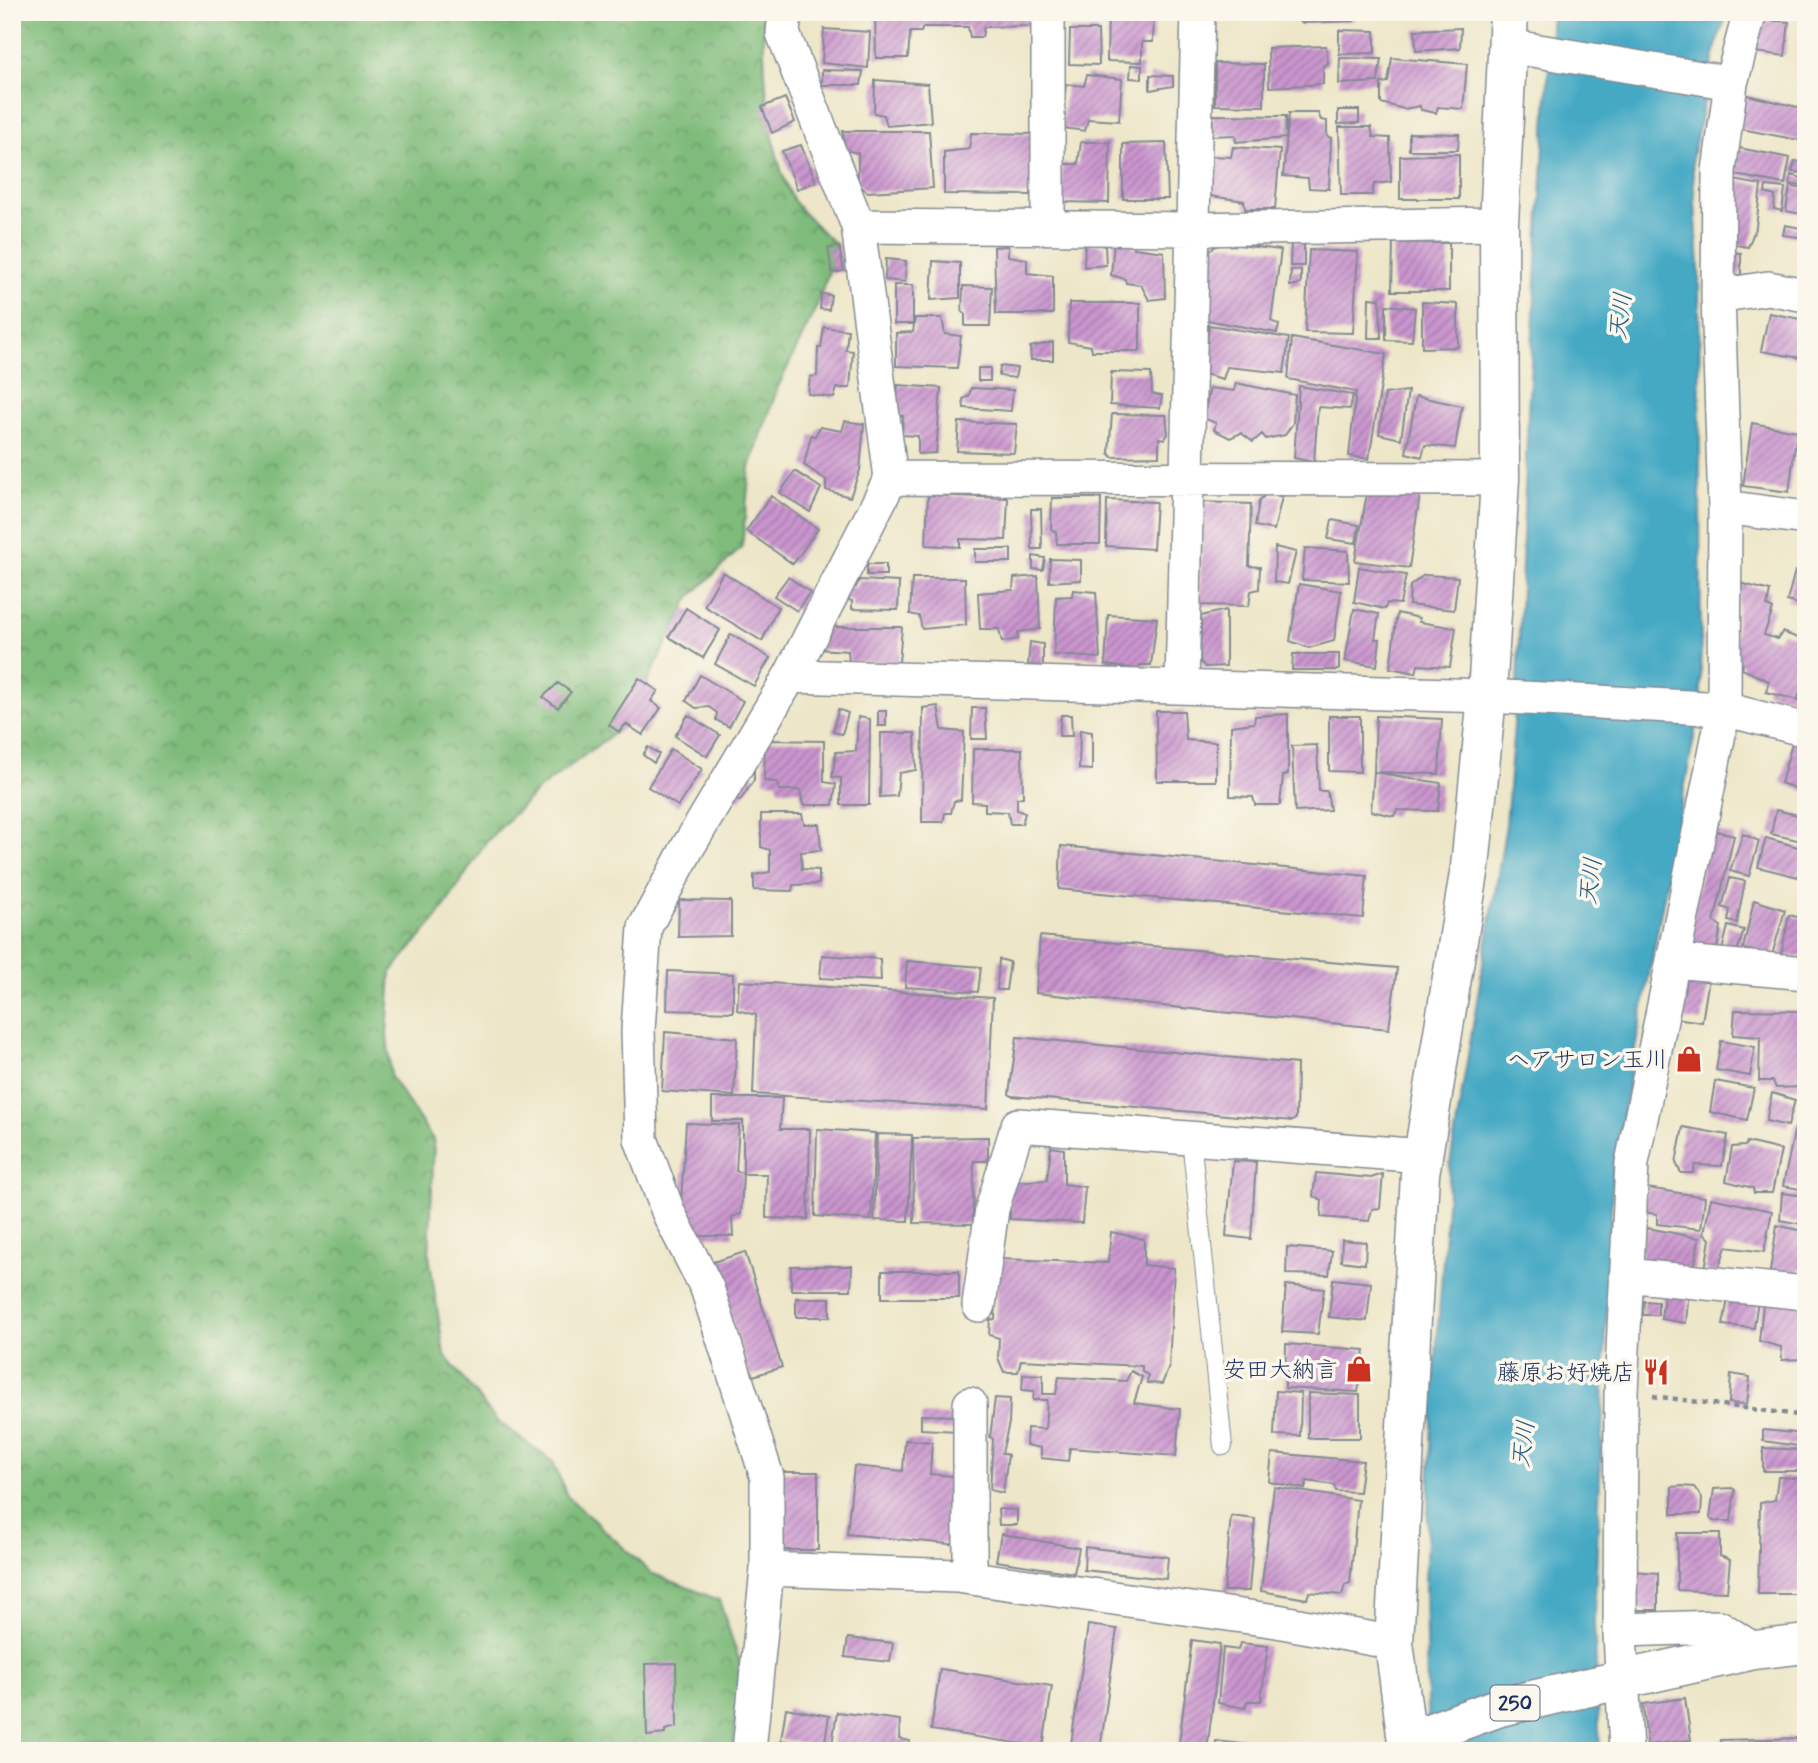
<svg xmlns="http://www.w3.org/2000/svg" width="1818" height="1763" font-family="Mynerve,'Klee One',sans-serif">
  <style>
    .forest { fill: url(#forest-crowns); stroke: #4d756c; stroke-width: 2 }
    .water { fill: #44a9c4; stroke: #306c91; stroke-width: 2 }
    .building { fill: url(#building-hatch) }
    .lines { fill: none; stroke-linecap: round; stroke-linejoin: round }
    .service-casing { stroke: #848a93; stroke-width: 20 }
    .minor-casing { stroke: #848a93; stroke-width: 36 }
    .tertiary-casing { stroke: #848a93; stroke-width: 41 }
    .trunk-casing { stroke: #848a93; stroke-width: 41 }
    .path { stroke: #848a93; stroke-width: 4.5; stroke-dasharray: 5 5; stroke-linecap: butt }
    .service { stroke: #fff; stroke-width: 18 }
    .minor { stroke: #fff; stroke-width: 33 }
    .tertiary { stroke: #fff; stroke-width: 38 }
    .trunk { stroke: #fff; stroke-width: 38 }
    .labels { text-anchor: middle; stroke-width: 7; stroke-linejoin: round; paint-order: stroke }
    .shield { fill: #fbf7ec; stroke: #5e6b89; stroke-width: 2 }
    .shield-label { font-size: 21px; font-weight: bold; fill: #1b2f5e }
    .poi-label { font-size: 23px; fill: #1b2f5e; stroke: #fbf7ec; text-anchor: end }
    .water-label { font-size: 24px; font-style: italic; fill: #295a82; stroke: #fbf7ec }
  </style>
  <defs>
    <pattern id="forest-crowns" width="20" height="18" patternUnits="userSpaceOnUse" patternTransform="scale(1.75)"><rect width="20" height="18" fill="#7fbb7a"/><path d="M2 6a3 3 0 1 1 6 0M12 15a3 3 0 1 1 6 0" fill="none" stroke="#679867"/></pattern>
    <pattern id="building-hatch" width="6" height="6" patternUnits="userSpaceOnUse" patternTransform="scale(1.75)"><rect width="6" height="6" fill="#ca95ce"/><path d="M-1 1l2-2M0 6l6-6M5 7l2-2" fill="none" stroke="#a37aaa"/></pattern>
  </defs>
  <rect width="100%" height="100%" fill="#fbf7ec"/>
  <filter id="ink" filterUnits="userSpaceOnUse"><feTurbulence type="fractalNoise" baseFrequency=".0143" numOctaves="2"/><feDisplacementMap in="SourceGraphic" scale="14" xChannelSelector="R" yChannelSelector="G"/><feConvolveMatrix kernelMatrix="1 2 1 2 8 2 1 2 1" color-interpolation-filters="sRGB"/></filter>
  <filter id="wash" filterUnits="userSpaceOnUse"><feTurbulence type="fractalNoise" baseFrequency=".00686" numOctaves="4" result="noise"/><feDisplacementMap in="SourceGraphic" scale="28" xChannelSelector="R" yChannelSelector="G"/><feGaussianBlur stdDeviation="1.57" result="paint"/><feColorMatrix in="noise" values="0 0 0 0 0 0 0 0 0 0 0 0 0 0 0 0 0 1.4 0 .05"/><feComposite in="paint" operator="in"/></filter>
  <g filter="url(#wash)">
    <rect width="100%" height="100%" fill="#ede6c8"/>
    <!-- forest -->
    <path class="forest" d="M12,12h752c-2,53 4,141 29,187 10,17 32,34 45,48l-23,63 -37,77 -28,80 -8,80 -53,51 -63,126 -88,66 -51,51 -50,77 -46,54 -4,63 4,42 43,64 -5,114 15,99 52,66 57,42 14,34 84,77 68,27 22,66 -8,85h-721z"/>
    <!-- water -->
    <path class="water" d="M1552,12h176l-11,30 -25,116 7,107 2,435 -88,466 -19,455 6,130h-172l-3,-167 8,-188 17,-232 56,-339 11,-137 11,-275z"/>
    <g id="blocks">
      <!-- building -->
      <path class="building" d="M875,12h157v14l-48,1 -2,10h-12l-2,-10h-45l-2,5h-11l-2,26h-32z
        M1108,12h46l-1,30h-11v20l-35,-1z
        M1297,12h58l-1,9 -51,2 -5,-2z
        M1752,19l37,3 -4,34 -39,-5z
        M1461,28l-1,20 -44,3 -1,-21z
        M824,29l46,3 -2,36 -46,-5z
        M1070,30h28l1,35 -30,-1z
        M1339,30l36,1v22l-36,1z
        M1326,46l2,18 -5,2v18l-54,3 -1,-39z
        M1340,58l41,1 -3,23 -39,2z
        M1392,58l75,6 -4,45 -25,-2 -2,6 -15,-3 -1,-4 -16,3 -23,-6v-20l7,-1z
        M1215,63l49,1v42l-49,-1z
        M1131,65l11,1v13l-12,-1z
        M822,70l41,1 -2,14h-39z
        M1087,75l35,4 -3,42 -31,-2 -3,12 -23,-3 4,-44 18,2z
        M1150,75l23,1v10l-23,4z
        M875,80l53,4 3,38 -44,4 -3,-11 -10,-2z
        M1743,94l63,15 -2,32 -68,-13z
        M785,98l10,24 -23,11 -10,-26z
        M1338,110h21v13l-21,1z
        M1289,113h29l3,7 6,1v15l4,2 -2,51 -20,-1 -1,-10 -25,-2z
        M1213,115l73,1v22l-50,4 -1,-7 -23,1z
        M1339,127h32l2,10 17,1 1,44 -17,2 -2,11h-31z
        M843,131h86l4,57 -65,4 -10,-7v-32l-13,-3z
        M971,133l64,1 -4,61 -87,-1v-42l25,-3z
        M1409,133l50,1 -1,16h-49z
        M1081,142h29l-1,61 -47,-1v-38h16z
        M1166,143l2,56h-45v-55z
        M801,145l15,37 -19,7 -15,-38z
        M1233,147l47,3 -5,59h-30l-1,-8 -34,-5 2,-40 19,1z
        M1739,148l51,10 -5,26 -50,-9z
        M1459,154v45h-59v-43z
        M1795,161l11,2v10l-14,-1z
        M1791,175l15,4v8l-16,-3z
        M1728,179l33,6 -5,42 -8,20 -17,-3z
        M1766,186l19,2 -3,23 -8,-2 1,-13 -10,-3z
        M1790,186l16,4v25l-20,-4z
        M1785,225l21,4v9l-23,-3z
        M1114,240h18l2,8 30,4 1,46 -16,2 -8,-15 -15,-2 -1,-4 -14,-4z
        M1304,241v25h-14l1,-24z
        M1085,242l20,4 1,19 -22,2z
        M1393,242l56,1v48h-57z
        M1222,243l59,7 -10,71 8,4 -2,8 -71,-13v-68z
        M1008,246v10l19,3v14l26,3v38h-57l-2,-67z
        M839,247l5,24 -12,2 -4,-25z
        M1309,250l49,2 -5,81 -48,-1z
        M1728,252l13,1v22h-15z
        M886,259l20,2 -1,21 -20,-2z
        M933,261l27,2v35l-29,2z
        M1291,270h10v14l-11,2z
        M894,285h19v39h-19z
        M963,286l29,1 -2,39h-25v-12l-3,-2z
        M821,294l10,1 -2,15 -9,-1z
        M1369,298l11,1 1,39h-13z
        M1422,302l36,2v43l-36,1z
        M1069,303h71v48h-48l-1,-5 -23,-4z
        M1386,305l29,3 -3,33 -26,-1z
        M1769,313l37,7v39l-45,-8z
        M915,318h27l3,16 16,2 -4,32 -61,-2v-33l17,-1z
        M1209,325l80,13 -5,35 -57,-6 -4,12 -19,-5z
        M824,327l24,3 -2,20 7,1 -3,37h-13l-3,10 -26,-4 2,-17 7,-1 1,-28h3z
        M1292,338l94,16 -17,105 -20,-3 7,-64 -68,-13z
        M1053,342v18h-22l-1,-13z
        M1000,366l17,2 -2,10 -16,-2z
        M978,368h12v13h-12z
        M1111,372l40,1 1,21 10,2 -2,12 -50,-3z
        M1236,383l59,12 -2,28 -8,12 -19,4 -4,-5 -9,8 -12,-9 -11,5 -16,-8 2,-7 -13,-5 7,-30 24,3z
        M898,385l43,3 -5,65 -18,1v-18l-16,-1 1,-19 -7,-2z
        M1299,386l54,9 -3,14 -32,-2 -4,55 -20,-4z
        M971,388l42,2 -2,21 -47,-3 -1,-9 6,-3z
        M1408,391l-7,48 -22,-5 6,-40z
        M1416,396l46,10 -7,42 -30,-3 -3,12 -16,-4z
        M1112,414l54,1 2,19 -3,5 -6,-1v18l-47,1 -3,-4z
        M1804,419h2v33l-6,-1z
        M845,421l19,3 -4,46 -10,27 -24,-7v-10l-22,-15 7,-30 4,1 5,-9 22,4z
        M959,422l58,2 -3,29 -57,-2z
        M1752,423l45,8 -8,61 -46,-6z
        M795,471l26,17 -11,24 -30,-19z
        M1387,491l33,3 -11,74 -54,-7 12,-68 17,3z
        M1267,493l15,4 -8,33 -19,-4 4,-25z
        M928,495l80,3 -2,42 -46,-1v8l-34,-2z
        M771,496l47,33 -25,35 -47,-33z
        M1052,498h49l-1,46h-43l-1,-12 -5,-3z
        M1107,500l49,2 -3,47 -47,-3z
        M1202,502l49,2 -2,62 11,1 -1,22 -8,2 -2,15 -49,-1z
        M1031,509h10l1,40h-10z
        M1332,520l27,5 -3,18 -28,-4z
        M1275,547l21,5 -8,32 -14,-2z
        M1305,548l43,3 1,31 -47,-2z
        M975,549h36v13h-36z
        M1033,556l12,2 -2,12 -10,-1z
        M1050,559l31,1v20l-32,2z
        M867,564h19v11h-19z
        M1359,567l47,8 -6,29 -13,-1 -2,6 -31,-7z
        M1795,571l11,2v33l-19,-5z
        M723,572l55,35 -16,34 -58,-35z
        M1424,575l34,2 -4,33 -45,-5 1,-19z
        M1038,576l2,53 -22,3v7l-16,3 -3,-13h-19l-2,-36 35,-3 1,-12z
        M788,577l22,15 -13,19 -23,-15z
        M912,578h53l1,47 -44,4 -3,-13 -9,-2z
        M859,580l40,2 -1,28 -46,-1v-8l-7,-2 2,-11 9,-1z
        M1740,583l30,8 -3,15 6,3 -9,26 14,4 4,-7 24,9v26l-8,33 -32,-8 3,-11 -27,-12 1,-5 -10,-2z
        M1299,584l42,7 -7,50 -25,7 -19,-7z
        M1073,590l23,2 4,66 -46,-3 2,-58 16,-1z
        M686,608l34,22 -17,28 -34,-21z
        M1354,609l25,5 -4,25h5l-3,27 -32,-5z
        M1226,610v56l-21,1 -5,-6 1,-45z
        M1397,613l22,5v4l37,6 -6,39 -32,-2 -2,8 -26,-5z
        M1108,615l49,3 -6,47h-11l-3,4 -32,-4z
        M826,627h76l-3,36 -50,-2 -1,-10 -31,-2z
        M731,634l39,24 -16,28 -39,-22z
        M1030,642l13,2v22l-15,-1z
        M1293,654h46v16h-47z
        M700,675l43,26 -14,26 -13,-7 1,-7 -8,-6 -13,1 -10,-7z
        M639,678l19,13 -7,10 10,7 -18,27 -17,-11 -7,8 -10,-7z
        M558,683l13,9 -13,16 -15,-11z
        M938,706l4,24 22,2 -3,68 -7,1 -3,12h-6l-2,9h-21l1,-114z
        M972,708h13l2,31h-16z
        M838,709l10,4 -6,21 -9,-2z
        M878,711h8v15h-8z
        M1156,711h28l2,29 30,2v39h-59z
        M1288,714v60l-5,2 -3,29h-25l-2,-8 -23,-1 1,-70 23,-3 1,-7z
        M688,715l32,20 -13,21 -32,-20z
        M1061,715h10l1,21h-13z
        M1329,716h31v56l-31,-1z
        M1376,716l66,3 -3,55 -65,-2z
        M858,717l12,2 -1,86h-28v-27l-9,-1 4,-25 20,-1z
        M1080,730l12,2v38l-13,-1z
        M881,733h34l1,37 -17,3 -2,23 -17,1z
        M1794,736l12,3v53l-25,-9z
        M765,740l59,1v41l12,2 -3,21h-30l-3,-15h-21l-2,-8 -13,-1z
        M1317,745l2,46h8l3,19 -35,2 -3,-66z
        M648,747l11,7 -5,9 -11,-8z
        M671,749l31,20 -24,37 -30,-19z
        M973,749h49l1,48 -6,1v12l8,3 -3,11h-12l-2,-12 -23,-1v-8l-13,-1z
        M745,764l9,6v10l-14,21 -13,-7z
        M1374,772l67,11 -3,28 -41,-1 -3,6 -23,-5z
        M1776,810l30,7v25l-35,-8z
        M761,814h41l2,10h15l2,26 -20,2 1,17 17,1v14l-26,1 -1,6 -38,-1v-15l16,-3v-22l-9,-3z
        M1710,829l24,7 -20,86 7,4 -4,23 -30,-4z
        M1743,834l16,7 -10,35 -19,-5z
        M1766,838l39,11 -7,28 -40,-10z
        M1061,846l306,30 -4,42 -304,-29z
        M1730,878l15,3 -8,42 -9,-2 2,-11 -8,-3z
        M679,900l52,1v35l-53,1z
        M1754,900l31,10 -13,45 -29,-6z
        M1789,915l17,4v39l-25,-3z
        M1728,926l16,4 -8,25 -14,-4z
        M1040,936l357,32 -8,61 -353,-36z
        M822,955l58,4 1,22 -61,-3z
        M999,959l11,3 -4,28h-9z
        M907,961l74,6 -3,25 -73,-5z
        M668,971l65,3v38l-66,-2z
        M1683,974l26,4 -7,44 -27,-4z
        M739,981l254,17 -5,111 -235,-15 3,-79 -19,-5z
        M1735,1010l65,1 1,18 4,3 -2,55 -27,1 -3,-7h-14l1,-44 -27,-2z
        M665,1032l72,6 -3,58 -72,-5z
        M1017,1037l280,27 -1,54 -3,3 -281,-25 -3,-2z
        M1721,1041l34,6 -5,29 -34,-6z
        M1715,1081l39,7 -7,32 -37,-8z
        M1772,1093l23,7 -7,26 -22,-5z
        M712,1098h70l-2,31h30l-2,90 -42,-1 1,-44h-24v-53h-31z
        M686,1123l53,2 -3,46 7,2 -2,41 -9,3 1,19h-41l-12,-17z
        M1796,1123l10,3v64l-23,-4z
        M1683,1127l45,8 -6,31 -27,-1 -2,8h-12l-5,-10z
        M817,1129l58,4 -4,87 -56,-4z
        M877,1134l35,1 -4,86 -34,-1z
        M988,1137v24h-14l-1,63 -59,-1 -1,-85z
        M1747,1142l34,8 -9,43h-18l-1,-5 -27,-7 6,-34 13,-1z
        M1051,1147l13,2v35l21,3 -3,36 -72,-4v-37l37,-2z
        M1233,1161l23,1 -5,77 -25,-3z
        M1316,1173l55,5 12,-4 -3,34 -8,1 -3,12 -48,-4 1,-17 -9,-4z
        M1647,1188l58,9 -4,32 -44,-5v-10l-14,-2z
        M1782,1193l24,3v29l-26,-5z
        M1711,1198l61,13 -8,41 -38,-5 -9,26 -12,-3 5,-31 -6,-6z
        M1777,1225l29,7v36l-8,1v15l-29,-6z
        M1648,1228l51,10 -5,32 -53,-5 1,-29z
        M1111,1232l33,7v26l30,3 -5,99 -7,17 -15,-1 1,-8 -6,-3v-6l-121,-6 -3,12h-14l-6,-14 1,-20 -10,-3 1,-15 5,-1 4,-60 109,4z
        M1342,1240l24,2 -1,22 -24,-3z
        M1287,1247l45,4 -3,24 -43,-1z
        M745,1252l37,115 -32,10 -37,-115z
        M791,1266h61l-1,24h-60z
        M882,1271h77v27h-77z
        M1333,1279l38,4 -4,38 -38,-4z
        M1286,1285l38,4 -6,45 -36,-2z
        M1665,1285l24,4 -3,34 -25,-4z
        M1730,1289l29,4 -5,35 -31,-3z
        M1764,1296l42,7 -2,56 -22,1 -1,-13 -22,-6z
        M796,1298h34v19h-34z
        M1644,1301l14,1v13h-15z
        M1286,1344l79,6 -7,42 -73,-4z
        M1131,1371l11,6 -8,26 46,6 -4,47 -106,-8 -2,13 -27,-3v-10l-15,-3 1,-17 18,1 2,-29h-14l1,-9 -12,-1 1,-16 20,1v19h13l3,-17 67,4z
        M1731,1374l19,3 -3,27 -18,-1z
        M1801,1384l5,1v21l-8,-1z
        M1276,1391l25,2 -1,43 -26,-1z
        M1308,1393l52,2v43h-52z
        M995,1398l15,1 -1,24 -7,30 6,2 -5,38 -13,-3 3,-51 -3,-2z
        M921,1415l36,1v15l-36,-2z
        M1763,1430l43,4v13l-43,-6z
        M905,1440l27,2 -2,32 35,3 -7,68 -111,-11 7,-68 49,5z
        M1763,1448l40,2v21h-40z
        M1272,1453l91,8 -4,31 -23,-1 -2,-6 -27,-4 -2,8 -36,-7z
        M771,1472h47v78h-47z
        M1778,1477l28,2v115h-48l2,-91 15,-3z
        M1681,1486l13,1 8,11 -1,16h-29v-27z
        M1274,1487l84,13 -8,83 -5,2 -3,10 -33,-3 -2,7 -46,-8z
        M1732,1488l3,2 -4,31h-18l-3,-3 4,-29z
        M998,1509l19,1v15h-18z
        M1231,1516l24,3 -6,72h-25z
        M1677,1533h43v23l10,4 -3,32 -50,-2z
        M1001,1534l78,14 -5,25 -78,-12z
        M1085,1547l83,10 -2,22 -82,-9z
        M1633,1571l25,2v37h-34z
        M1088,1625l29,4 -17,122h-30z
        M848,1638l45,5 -3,19 -45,-5z
        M1192,1640l28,4 -13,107h-29z
        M1240,1643l28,3 -7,55h-14l-2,7 -27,-5 5,-55 15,2z
        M676,1663l1,64 -12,3v4l-18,2 -2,-72z
        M940,1669l112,17 -9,61 -112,-17z
        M1685,1698l6,42 -44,5 -4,-41z
        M786,1708l43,8 -5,31 -43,-7z
        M837,1712l63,8 -1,19 11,2 -2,10h-77z
        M1806,1738v13h-84l-1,-11z
        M1216,1741l34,4v6h-35z"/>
    </g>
  </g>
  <g filter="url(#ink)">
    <use href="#blocks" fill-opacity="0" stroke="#848a93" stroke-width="2"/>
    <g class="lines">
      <!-- service casing -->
      <g class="service-casing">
        <path id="service" d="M1191,1138l32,308"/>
      </g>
      <!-- minor casing -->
      <g class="minor-casing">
        <path id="minor" d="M1048,12v215
          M1509,46l222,37
          M858,226l336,3 305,-5
          M1718,296l50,-8 38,7
          M891,478l609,1
          M1725,507l81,11
          M790,676l697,20 237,13 82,21
          M1182,685l16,-673
          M1673,961l133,12
          M1626,1275l180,18
          M979,1305l13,-96 26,-84 405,31
          M970,1404v173
          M767,1569v-92l-60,-189 -38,-74 -28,-75 -3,-109 7,-103 43,-80 102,-171 101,-198 -33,-252 -75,-193 2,-21
          M1620,1630l99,-3 35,23
          M749,1751l18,-182 190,7 320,45 117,22
          M1626,1751l-6,-117 1,-242 11,-229 92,-454 1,-202 -7,-211 1,-125 12,-88 19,-71"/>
      </g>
      <!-- tertiary casing -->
      <g class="tertiary-casing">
        <path id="tertiary" d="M1408,1749l-14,-106 26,-469 50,-307 17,-171 13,-217 -1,-255 10,-212"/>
      </g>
      <!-- trunk casing -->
      <g class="trunk-casing">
        <path id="trunk" d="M1407,1751l13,-15 80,-29 254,-57 52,-6"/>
      </g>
      <!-- path -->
      <path class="path" d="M1653,1396l153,20"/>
      <!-- service -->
      <use href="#service" class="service"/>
      <!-- minor -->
      <use href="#minor" class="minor"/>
      <!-- tertiary -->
      <use href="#tertiary" class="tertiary"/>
      <!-- trunk -->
      <use href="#trunk" class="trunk"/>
    </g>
  </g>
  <!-- icons -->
  <defs>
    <g id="shop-bare" transform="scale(2.1)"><path d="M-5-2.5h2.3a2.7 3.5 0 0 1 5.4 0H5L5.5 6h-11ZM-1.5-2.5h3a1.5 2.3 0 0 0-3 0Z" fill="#c8321e" stroke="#fbf7ec" stroke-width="2.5" paint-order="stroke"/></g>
    <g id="restaurant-bare" transform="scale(2.1)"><path d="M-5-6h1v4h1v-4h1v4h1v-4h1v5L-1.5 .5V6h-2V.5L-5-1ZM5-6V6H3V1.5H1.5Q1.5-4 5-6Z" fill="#c8321e" stroke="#fbf7ec" stroke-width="2.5" paint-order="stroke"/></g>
  </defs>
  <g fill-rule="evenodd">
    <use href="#shop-bare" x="1689" y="1059"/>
    <use href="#shop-bare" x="1359" y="1369"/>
    <use href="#restaurant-bare" x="1656" y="1372"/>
  </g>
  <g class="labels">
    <!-- shield labels -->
    <rect class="shield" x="1490.5" y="1685.5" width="49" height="35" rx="5"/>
    <g class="shield-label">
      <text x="1515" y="1710">250</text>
    </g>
    <!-- poi labels -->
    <g class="poi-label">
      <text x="1668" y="1067">ヘアサロン玉川</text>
      <text x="1338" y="1377">安田大納言</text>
      <text x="1635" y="1380">藤原お好焼店</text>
    </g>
    <!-- water labels -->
    <g class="water-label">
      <text transform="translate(1620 316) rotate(-83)" y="8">天川</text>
      <text transform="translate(1590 881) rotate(-83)" y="8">天川</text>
      <text transform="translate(1523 1444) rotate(-83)" y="8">天川</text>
    </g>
  </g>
  <!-- margin -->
  <rect width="1818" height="1763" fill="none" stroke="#fbf7ec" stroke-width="42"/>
</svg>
